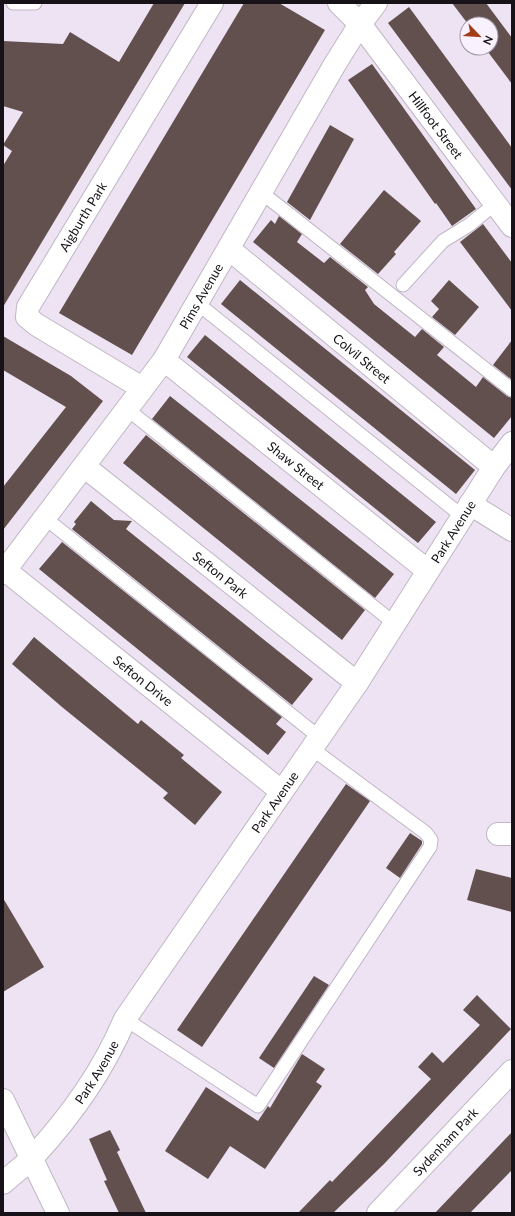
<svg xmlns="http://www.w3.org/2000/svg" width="515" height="1216" font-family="Lato,sans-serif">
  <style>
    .building { fill: #62504e }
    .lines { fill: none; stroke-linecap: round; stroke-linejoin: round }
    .service-casing { stroke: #c0b6c4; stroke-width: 15 }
    .minor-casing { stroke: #c0b6c4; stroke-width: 24 }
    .tertiary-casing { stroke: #c0b6c4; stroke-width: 24 }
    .secondary-casing { stroke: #c0b6c4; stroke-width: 24 }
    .service { stroke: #fff; stroke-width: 13 }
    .minor { stroke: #fff; stroke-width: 22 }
    .tertiary { stroke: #fff; stroke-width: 22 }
    .secondary { stroke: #fff; stroke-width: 22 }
    .labels { text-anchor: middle; stroke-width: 4; stroke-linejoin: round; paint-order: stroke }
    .street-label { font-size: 13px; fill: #161217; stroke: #faf1fe }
  </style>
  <rect width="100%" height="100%" fill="#eee3f3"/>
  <!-- building -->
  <path class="building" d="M154,3h31l-182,304v-141l9,-15 -9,-6 20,-33 -20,-6v-65l60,3 7,-12 49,30z
    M244,3h35l46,27 -193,325 -73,-42z
    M452,3h34l26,35v46l-27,-36h6v-24h-23z
    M409,7l103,141v42l-124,-167z
    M372,64l104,145 -24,17 -16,-23 -1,1 -87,-124z
    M330,125l24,14 -44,81 -23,-18z
    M384,190l37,31 -27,31 2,2 -18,20 -38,-30z
    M279,216l23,18 -5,8 27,21 6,-6 38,30 -3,3 9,14 41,33 7,-8 22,18 -7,8 39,32 7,-10 24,19 5,2v18l-18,22 -241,-196 18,-22 4,4z
    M483,224l29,39v48l-52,-69z
    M240,280l235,190 -19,24 -235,-190z
    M449,280l30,27 -24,28 -23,-18 7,-8 -8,-8z
    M205,335l231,187 -18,21 -231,-186z
    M3,336l68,40 32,25 -100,129v-43l63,-80 -63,-37z
    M512,340v40l-19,-15z
    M170,396l224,178 -19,24 -223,-179z
    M146,435l219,175 -23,30 -219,-177z
    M91,501l23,19 18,1 -6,8 187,150 -21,26 -220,-176 4,-5 -2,-2z
    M62,542l220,175 -6,7 10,8 -18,23 -229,-186z
    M34,637l104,87 3,-4 43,35 -3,3 41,34 -27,33 -32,-27 5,-5 -106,-86 -50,-43z
    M346,784l24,17 -168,246 -25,-17z
    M410,833l12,8v3l-22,34 -14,-10z
    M476,869l36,9v34l-45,-12z
    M3,898l41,69 -41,25z
    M314,976l15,9 -55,83 -15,-10z
    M477,995l34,34 -127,135 -51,49h-35l32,-33 2,2 99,-103 -13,-12 14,-15 11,11 37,-38 -17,-15z
    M302,1054l23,15 -9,13 6,4 -57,83 -35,-23 -22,33 -43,-28 41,-64 52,34 10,-15 2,2z
    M110,1130l10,20 -3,2 29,61h-27l-15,-32 3,-1 -18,-41z
    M512,1132v38l-42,43h-35z"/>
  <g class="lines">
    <!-- service casing -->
    <g class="service-casing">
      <path id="service" d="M13,3h22
        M262,193l250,197
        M403,285l40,-44 26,-16 26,-21
        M197,303l265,213
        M127,409l267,214
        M45,518l274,219
        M125,1019l133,87 172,-259 1,-7 -5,-7 -115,-85"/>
    </g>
    <!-- minor casing -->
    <g class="minor-casing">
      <g id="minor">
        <path id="s1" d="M339,3l21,21 152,202"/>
        <path id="s2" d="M229,249l265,218"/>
        <path id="s3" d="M164,360l264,211"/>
        <path id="s4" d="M142,388l-105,-63 -10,-8 1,-10 184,-304"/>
        <path id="s5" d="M85,467l272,216"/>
        <path d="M470,504l42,26"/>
        <path id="s6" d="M5,570l276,221"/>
        <path d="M498,834h14"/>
        <path id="s7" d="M3,1183c10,-9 21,-17 30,-26 37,-40 71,-88 92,-138l232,-336 137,-216 18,-24"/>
        <path id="s8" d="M378,1213l134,-142"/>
      </g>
    </g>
    <!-- tertiary casing -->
    <g class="tertiary-casing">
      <g id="tertiary">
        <path id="s9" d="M3,573l161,-213 171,-296 25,-40 16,-21"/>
      </g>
    </g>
    <!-- secondary casing -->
    <g class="secondary-casing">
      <path id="secondary" d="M3,1100l55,113"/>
    </g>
    <!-- service -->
    <use href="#service" class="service"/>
    <!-- minor -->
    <use href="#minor" class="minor"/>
    <!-- tertiary -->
    <use href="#tertiary" class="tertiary"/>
    <!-- secondary -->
    <use href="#secondary" class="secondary"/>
  </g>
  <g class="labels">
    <!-- street labels -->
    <g class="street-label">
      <text dy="5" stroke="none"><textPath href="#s1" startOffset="156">Hillfoot Street</textPath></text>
      <text dy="5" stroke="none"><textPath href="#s4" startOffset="251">Aigburth Park</textPath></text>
      <text dy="5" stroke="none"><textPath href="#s9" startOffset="341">Pims Avenue</textPath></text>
      <text dy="5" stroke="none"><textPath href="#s2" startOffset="172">Colvil Street</textPath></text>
      <text dy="5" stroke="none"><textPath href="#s3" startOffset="169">Shaw Street</textPath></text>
      <text dy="5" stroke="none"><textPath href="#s7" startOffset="794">Park Avenue</textPath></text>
      <text dy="5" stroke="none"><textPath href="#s5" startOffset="173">Sefton Park</textPath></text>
      <text dy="5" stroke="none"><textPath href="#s6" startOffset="177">Sefton Drive</textPath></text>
      <text dy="5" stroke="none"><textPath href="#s7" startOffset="470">Park Avenue</textPath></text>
      <text dy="5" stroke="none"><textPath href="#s7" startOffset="146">Park Avenue</textPath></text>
      <text dy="5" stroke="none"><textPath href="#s8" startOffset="98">Sydenham Park</textPath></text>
    </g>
  </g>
  <!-- border -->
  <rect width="515" height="1216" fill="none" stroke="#161217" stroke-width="8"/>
  <!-- north arrow -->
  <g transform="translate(479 36) rotate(115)"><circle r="19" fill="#faf1fe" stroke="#9f98a2"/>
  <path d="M0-3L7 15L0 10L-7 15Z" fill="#a33d18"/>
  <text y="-6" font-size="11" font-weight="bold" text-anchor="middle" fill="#161217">N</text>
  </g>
</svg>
